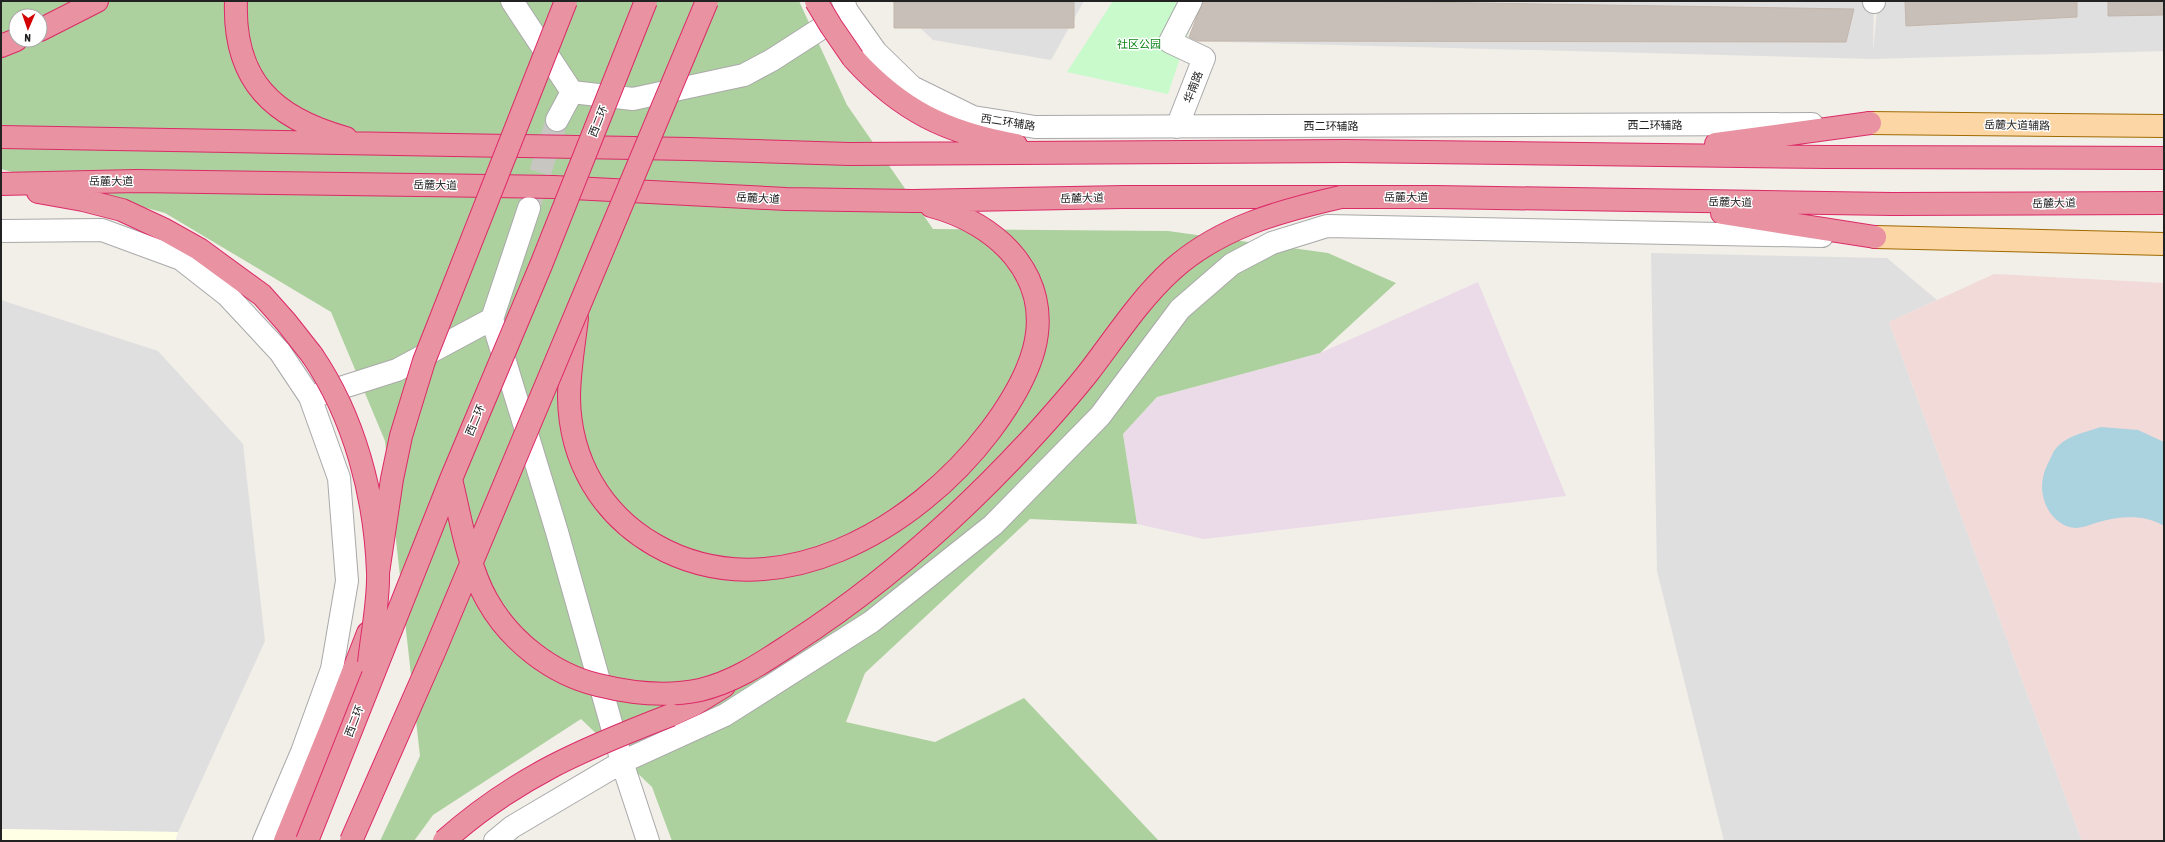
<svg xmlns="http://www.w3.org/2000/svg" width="2165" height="842" font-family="'Asap Condensed','Noto Sans SC',sans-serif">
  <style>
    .residential { fill: #e0dfdf }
    .commercial { fill: #f2dad9 }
    .industrial { fill: #ebdbe8 }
    .education { fill: #ffffe5 }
    .forest { fill: #add19e; fill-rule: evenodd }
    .park { fill: #c8facc }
    .water { fill: #aad3df }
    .building { fill: #c7bfb8; stroke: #c4b6ab }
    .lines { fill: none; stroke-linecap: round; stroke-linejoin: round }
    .minor-tunnel { stroke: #c8c6c1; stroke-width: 22; stroke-dasharray: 22 11; stroke-linecap: butt }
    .minor-casing { stroke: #a9a9a9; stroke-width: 24 }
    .major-casing { stroke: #a06b00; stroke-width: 24 }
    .highway-casing { stroke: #dc2a67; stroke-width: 24 }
    .minor { stroke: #fff; stroke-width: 22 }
    .major { stroke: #fcd6a4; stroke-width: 22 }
    .highway { stroke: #e892a2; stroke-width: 22 }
    .highway-bridge-casing { stroke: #dc2a67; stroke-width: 24; stroke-linecap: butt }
    .highway-bridge { stroke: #e892a2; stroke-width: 22 }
    .labels { text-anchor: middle; stroke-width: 3; stroke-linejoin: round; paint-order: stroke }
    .park-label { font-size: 11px; fill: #0c8416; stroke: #fff }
    .street-label { font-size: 11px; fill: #222; stroke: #fff }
  </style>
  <rect width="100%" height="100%" fill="#f2efe9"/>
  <!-- residential -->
  <path class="residential" d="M891,1h193l-33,59 -118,-20z
    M1206,1h668l-1,50 5,-50h286v50l-291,8 -686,-18z
    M1651,253l236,5 50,42 -48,22 193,519h-358l-67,-270z
    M1,300l157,51 85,93 22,197 -87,191 -177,-3z"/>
  <!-- commercial -->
  <path class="commercial" d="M1994,274l170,9v558h-82l-193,-519z"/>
  <!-- industrial -->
  <path class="industrial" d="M1478,282l88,214 -362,43 -67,-15 -14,-90 34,-37 163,-44z"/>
  <!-- education -->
  <path class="education" d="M1,829l177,3 -3,9h-174z"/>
  <!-- forest -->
  <path class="forest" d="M1,1h798l48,104 86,124 235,2 160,22 68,30 -76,70 -163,44 -34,37 14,90 -107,-5 -165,154 -19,49 89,20 89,-44 135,143h-487l-20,-54 -71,-68 -148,96 -19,26h-34l40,-85 -35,-315 -54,-129 -166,-99 -164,-44zM16,16h24v24h-24z"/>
  <!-- park -->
  <path class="park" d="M1113,1h86l-31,93 -101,-22z"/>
  <!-- water -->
  <path class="water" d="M2101,427l37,3 26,12v84c-19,-12 -44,-10 -65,-4 -7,2 -16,6 -24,6 -23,-2 -37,-29 -32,-50 1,-8 6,-16 9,-23 8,-18 31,-22 49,-28z"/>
  <!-- building -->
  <path class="building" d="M1203,1h148l503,8 -8,33 -648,-1 -9,-4z
    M1905,1h172v16l-171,9z
    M2108,1h56v14l-56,1z
    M894,2h180v26h-180z"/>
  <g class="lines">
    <!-- minor-tunnel -->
    <path class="minor-tunnel" d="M530,204l27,-84"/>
    <!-- minor casing -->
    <g class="minor-casing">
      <path id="minor" d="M512,1l60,91 61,7 111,-24 28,-15 73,-47
        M843,1l4,10 29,41 36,35 61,30 62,10 777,-3
        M1874,2v-1
        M557,120l15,-28
        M1177,127l27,-69 -34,-16 21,-41
        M529,208l-37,111 65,213 65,230 26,79
        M1,231l101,-1 79,29 46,36 53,57 30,45 29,81 8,103 -15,88 -30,83 -38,89
        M315,396l82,-26 95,-51
        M495,841l17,-14 110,-65 103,-47 146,-93 122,-97 107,-109 80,-107 52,-45 40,-21 55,-17 495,10"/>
    </g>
    <!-- major casing -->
    <g class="major-casing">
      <path id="major" d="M1870,123l294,3
        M1875,237l289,7"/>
    </g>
    <!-- highway casing -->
    <g class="highway-casing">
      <path id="highway" d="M236,1c-3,79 37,117 110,137
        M40,30l57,-29
        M1,46l15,-6
        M853,58c48,53 94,75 163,87
        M1,137l688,12 160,5 496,-3 482,6 337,1
        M1716,144l154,-21
        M1,184l136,-3 417,6 232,12 127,2 211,-4h312l456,7 272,-1
        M38,192l45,8 39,10 43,20 34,19 63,46 24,27 26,33
        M1722,213l153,24
        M577,318c-3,26 -8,54 -8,80 1,62 32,116 86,147 119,68 261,-16 335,-114 18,-24 36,-52 44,-82 19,-73 -37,-126 -103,-143
        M671,715l22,-10 31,-19
        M285,841l49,-120 34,-88"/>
    </g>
    <!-- minor -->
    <use href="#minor" class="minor"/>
    <!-- major -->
    <use href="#major" class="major"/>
    <!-- highway -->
    <use href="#highway" class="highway"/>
    <!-- highway-bridge casing -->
    <g class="highway-bridge-casing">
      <path id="highway-bridge" d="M816,1l15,25 22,32
        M312,355c43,63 63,141 66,217 1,29 -6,61 -9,91
        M451,479c9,37 17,88 36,121 23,41 65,74 111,85 32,8 69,12 102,5 34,-8 62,-27 91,-46 93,-60 176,-134 250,-216 16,-18 32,-36 47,-55 27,-35 51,-73 84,-103 48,-43 108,-59 169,-73
        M378,573l14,-94 9,-43 23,-75 142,-360
        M307,841l144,-362 90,-214 105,-264
        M351,841l84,-191 272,-649
        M444,841c72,-64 139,-92 227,-126"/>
    </g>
    <!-- highway-bridge -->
    <use href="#highway-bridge" class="highway-bridge"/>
  </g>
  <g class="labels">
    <!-- park labels -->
    <g class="park-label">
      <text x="1139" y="48">社区公园</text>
    </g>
    <!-- street labels -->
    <g class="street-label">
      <text transform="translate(1193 87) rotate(-69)" y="4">华南路</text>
      <text transform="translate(598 121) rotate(-68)" y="4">西二环</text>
      <text transform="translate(1008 122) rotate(9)" y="4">西二环辅路</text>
      <text x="1655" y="129">西二环辅路</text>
      <text transform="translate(2017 125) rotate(1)" y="4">岳麓大道辅路</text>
      <text x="1331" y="130">西二环辅路</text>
      <text x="111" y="185">岳麓大道</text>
      <text transform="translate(435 185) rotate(1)" y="4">岳麓大道</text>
      <text x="1406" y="201">岳麓大道</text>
      <text transform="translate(758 198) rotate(3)" y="4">岳麓大道</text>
      <text transform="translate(1082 198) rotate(-1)" y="4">岳麓大道</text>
      <text transform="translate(1730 202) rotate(1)" y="4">岳麓大道</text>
      <text transform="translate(2054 203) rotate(-1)" y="4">岳麓大道</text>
      <text transform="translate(475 420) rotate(-67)" y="4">西二环</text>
      <text transform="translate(354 721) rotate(-69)" y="4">西二环</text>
    </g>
  </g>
  <!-- border -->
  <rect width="2165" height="842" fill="none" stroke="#222222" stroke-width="4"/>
  <!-- north arrow -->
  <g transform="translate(28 28) rotate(182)"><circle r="19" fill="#ffffff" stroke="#a7a7a7"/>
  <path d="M0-3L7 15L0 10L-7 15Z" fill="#d40000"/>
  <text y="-6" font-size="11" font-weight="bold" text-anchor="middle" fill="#222222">N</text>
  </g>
</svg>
